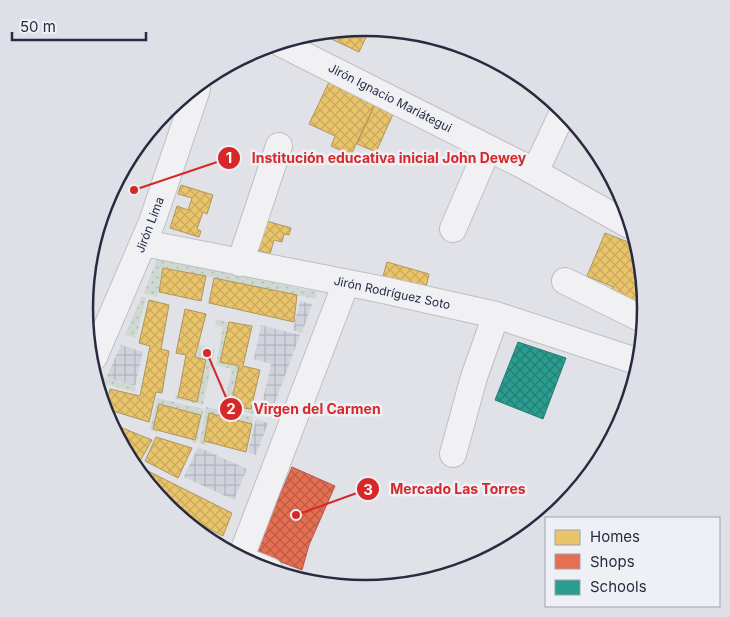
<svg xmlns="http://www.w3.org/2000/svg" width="730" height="617" font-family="Inter,sans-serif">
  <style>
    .industrial { fill: url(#industrial-grid) }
    .grass { fill: url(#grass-dots) }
    .homes { fill: url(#homes-cross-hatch); stroke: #af965d }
    .shops { fill: url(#shops-cross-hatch); stroke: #ae5b4c }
    .schools { fill: url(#schools-cross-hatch); stroke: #297b77 }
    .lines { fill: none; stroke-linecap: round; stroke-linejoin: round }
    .minor-casing { stroke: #bebfc4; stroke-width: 28 }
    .minor { stroke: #f1f1f3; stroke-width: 26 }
    .labels { text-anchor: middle; stroke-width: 5; stroke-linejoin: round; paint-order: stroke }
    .street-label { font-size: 12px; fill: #282b40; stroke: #eff0f6 }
    .rim { fill: none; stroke: #282b40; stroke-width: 2.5 }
    .leader { fill: none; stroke: #d62828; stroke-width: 2 }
    .callout-dot { fill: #d62828; stroke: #eff0f6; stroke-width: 2 }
    .mark-label { font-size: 15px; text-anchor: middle; font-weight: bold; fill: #fff }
    .callout-label { font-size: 14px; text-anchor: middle; font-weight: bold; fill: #d62828; stroke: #eff0f6; stroke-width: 5; stroke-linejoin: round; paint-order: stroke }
  </style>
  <defs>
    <pattern id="industrial-grid" width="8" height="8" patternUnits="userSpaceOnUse" patternTransform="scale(1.25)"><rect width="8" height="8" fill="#d1d3dc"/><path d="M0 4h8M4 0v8" fill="none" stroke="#b3b5be"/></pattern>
    <pattern id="grass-dots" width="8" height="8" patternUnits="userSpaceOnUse" patternTransform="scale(1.25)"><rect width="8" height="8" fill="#cfd9d2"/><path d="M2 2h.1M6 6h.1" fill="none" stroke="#b2bab5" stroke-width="1.8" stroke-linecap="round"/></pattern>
    <pattern id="homes-cross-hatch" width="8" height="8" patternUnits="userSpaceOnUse" patternTransform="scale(1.25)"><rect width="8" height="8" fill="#e9c46a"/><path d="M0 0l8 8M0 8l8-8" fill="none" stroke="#c8a95d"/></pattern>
    <pattern id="shops-cross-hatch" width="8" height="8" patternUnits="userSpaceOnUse" patternTransform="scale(1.25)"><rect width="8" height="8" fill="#e76f51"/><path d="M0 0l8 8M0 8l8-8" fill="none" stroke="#bb5b45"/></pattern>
    <pattern id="schools-cross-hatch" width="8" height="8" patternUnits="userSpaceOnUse" patternTransform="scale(1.25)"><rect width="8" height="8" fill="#2a9d8f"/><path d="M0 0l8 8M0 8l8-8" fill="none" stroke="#248076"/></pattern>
  </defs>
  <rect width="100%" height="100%" fill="#e1e2e7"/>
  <!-- industrial -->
  <path class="industrial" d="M300,301l12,3 -10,29 -9,-3z
    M261,325l39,10 -30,81 -10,-3 11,-49 -17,-5z
    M121,345l22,7 -8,34 -29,-8z
    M256,419l12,4 -12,32 -8,-3z
    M198,447l49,22 -13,31 -50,-23z"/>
  <!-- grass -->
  <path class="grass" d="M157,258l160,34 -2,7 -152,-32 -6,30 -13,-4z
    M142,296l4,2 -10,40 -11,-3z
    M216,319l12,3 -8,40 19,5 -9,40 24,2 -1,5 -30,-7 9,-38 -16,-4 7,-38 -8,-2z
    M199,345l16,4 -12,56 -28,-6 1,-5 2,3 19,5 10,-42 -11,-3z
    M104,378l32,9 -1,5 -33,-9z
    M157,398l47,11 -7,34 -5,-1 1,-2h3l5,-26 -42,-10 -6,25 4,2v2l-7,-4z
    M206,407l47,10 -1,7 -43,-11 -5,29 3,1v3l-8,-3z"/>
  <!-- homes -->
  <path class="homes" d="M365,28l5,1 -11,23 -34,-16z
    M329,82l46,22 -24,51 -20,-9 4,-10 -26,-12z
    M375,104l19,8 -18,40 -19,-8z
    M181,185l32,10 -6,19 -4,-2 -6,17 4,2 -2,6 -29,-9 7,-22 11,4 4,-12 -14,-4z
    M263,220l28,8 -2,7 -5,-1 -2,8 -8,-2 -4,14 -15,-5z
    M605,233l28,11 13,65 -38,-10 5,-12 -26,-11z
    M387,262l42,12 -3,13 -43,-11z
    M163,268l43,8 -5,25 -42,-9z
    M214,278l83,17 -3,27 -85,-19z
    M149,300l20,5 -8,44 8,2 -7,42 -6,-1 -7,30 -43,-13 4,-20 30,7 10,-50 -11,-3z
    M185,309l21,5 -11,43 11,3 -9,42 -19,-5 8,-42 -10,-2z
    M229,322l23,4 -9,40 17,4 -9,39 -20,-3 8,-40 -19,-4z
    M159,404l42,11 -6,25 -42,-11z
    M209,413l43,11 -6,28 -42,-11z
    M110,423l42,17 -13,23 -3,-2z
    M156,437l36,11 -14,30 -33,-17z
    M138,466l94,47 -9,23 -57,-29z"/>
  <!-- shops -->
  <path class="shops" d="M292,467l43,19 -26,59 -7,25 -47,-18z"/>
  <!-- schools -->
  <path class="schools" d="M518,342l48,16 -23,61 -48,-19z"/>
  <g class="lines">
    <!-- minor casing -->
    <g class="minor-casing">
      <path id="minor" d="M282,44l242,122 105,59
        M535,172l29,-62
        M453,229l35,-81
        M144,243l235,46 117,26 140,46
        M240,263l39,-117
        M565,281l79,39
        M94,357l58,-135 45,-133
        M453,454l21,-77 22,-62
        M241,557l105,-274
        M248,562l22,9"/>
    </g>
    <!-- minor -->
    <use href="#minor" class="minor"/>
  </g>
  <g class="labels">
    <!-- street labels -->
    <g class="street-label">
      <text transform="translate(390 98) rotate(27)" y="4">Jirón Ignacio Mariátegui</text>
      <text transform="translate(150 225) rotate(-69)" y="4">Jirón Lima</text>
      <text transform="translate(392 293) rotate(12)" y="4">Jirón Rodríguez Soto</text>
    </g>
  </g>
  <!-- crop -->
  <path d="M0 0H730V617H0ZM93 308a272 272 0 1 1 544 0a272 272 0 1 1-544 0Z" fill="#dfe0e7" fill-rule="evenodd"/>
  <path class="rim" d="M93 308a272 272 0 1 1 544 0a272 272 0 1 1-544 0Z"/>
  <!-- callouts -->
  <path class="leader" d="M134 190L229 158M207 353L231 409M296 515L368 489"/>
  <g class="callout-dot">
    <circle cx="134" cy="190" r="5"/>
    <circle cx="207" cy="353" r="5"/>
    <circle cx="296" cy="515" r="5"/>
    <circle cx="229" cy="158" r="12"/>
    <circle cx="231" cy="409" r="12"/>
    <circle cx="368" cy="489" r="12"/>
  </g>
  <g class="mark-label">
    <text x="229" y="163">1</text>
    <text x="231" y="414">2</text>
    <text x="368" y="495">3</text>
  </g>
  <g class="callout-label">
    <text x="389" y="163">Institución educativa inicial John Dewey</text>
    <text x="317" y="414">Virgen del Carmen</text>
    <text x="458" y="494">Mercado Las Torres</text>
  </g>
  <!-- legend -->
  <rect x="545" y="517" width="175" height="90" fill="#eff0f6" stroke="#9fa1ad"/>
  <rect x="555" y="530" width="25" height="15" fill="#e9c46a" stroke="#9fa1ad"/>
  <text x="590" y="542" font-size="15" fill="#282b40">Homes</text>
  <rect x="555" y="554" width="25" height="15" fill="#e76f51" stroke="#9fa1ad"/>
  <text x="590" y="567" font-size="15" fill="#282b40">Shops</text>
  <rect x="555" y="580" width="25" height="15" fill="#2a9d8f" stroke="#9fa1ad"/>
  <text x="590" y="592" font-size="15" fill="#282b40">Schools</text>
  <!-- scale -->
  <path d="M12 32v8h134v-8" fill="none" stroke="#282b40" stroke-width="2.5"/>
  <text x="20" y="32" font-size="15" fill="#282b40" stroke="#eff0f6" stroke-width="4" paint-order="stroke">50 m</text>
</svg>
